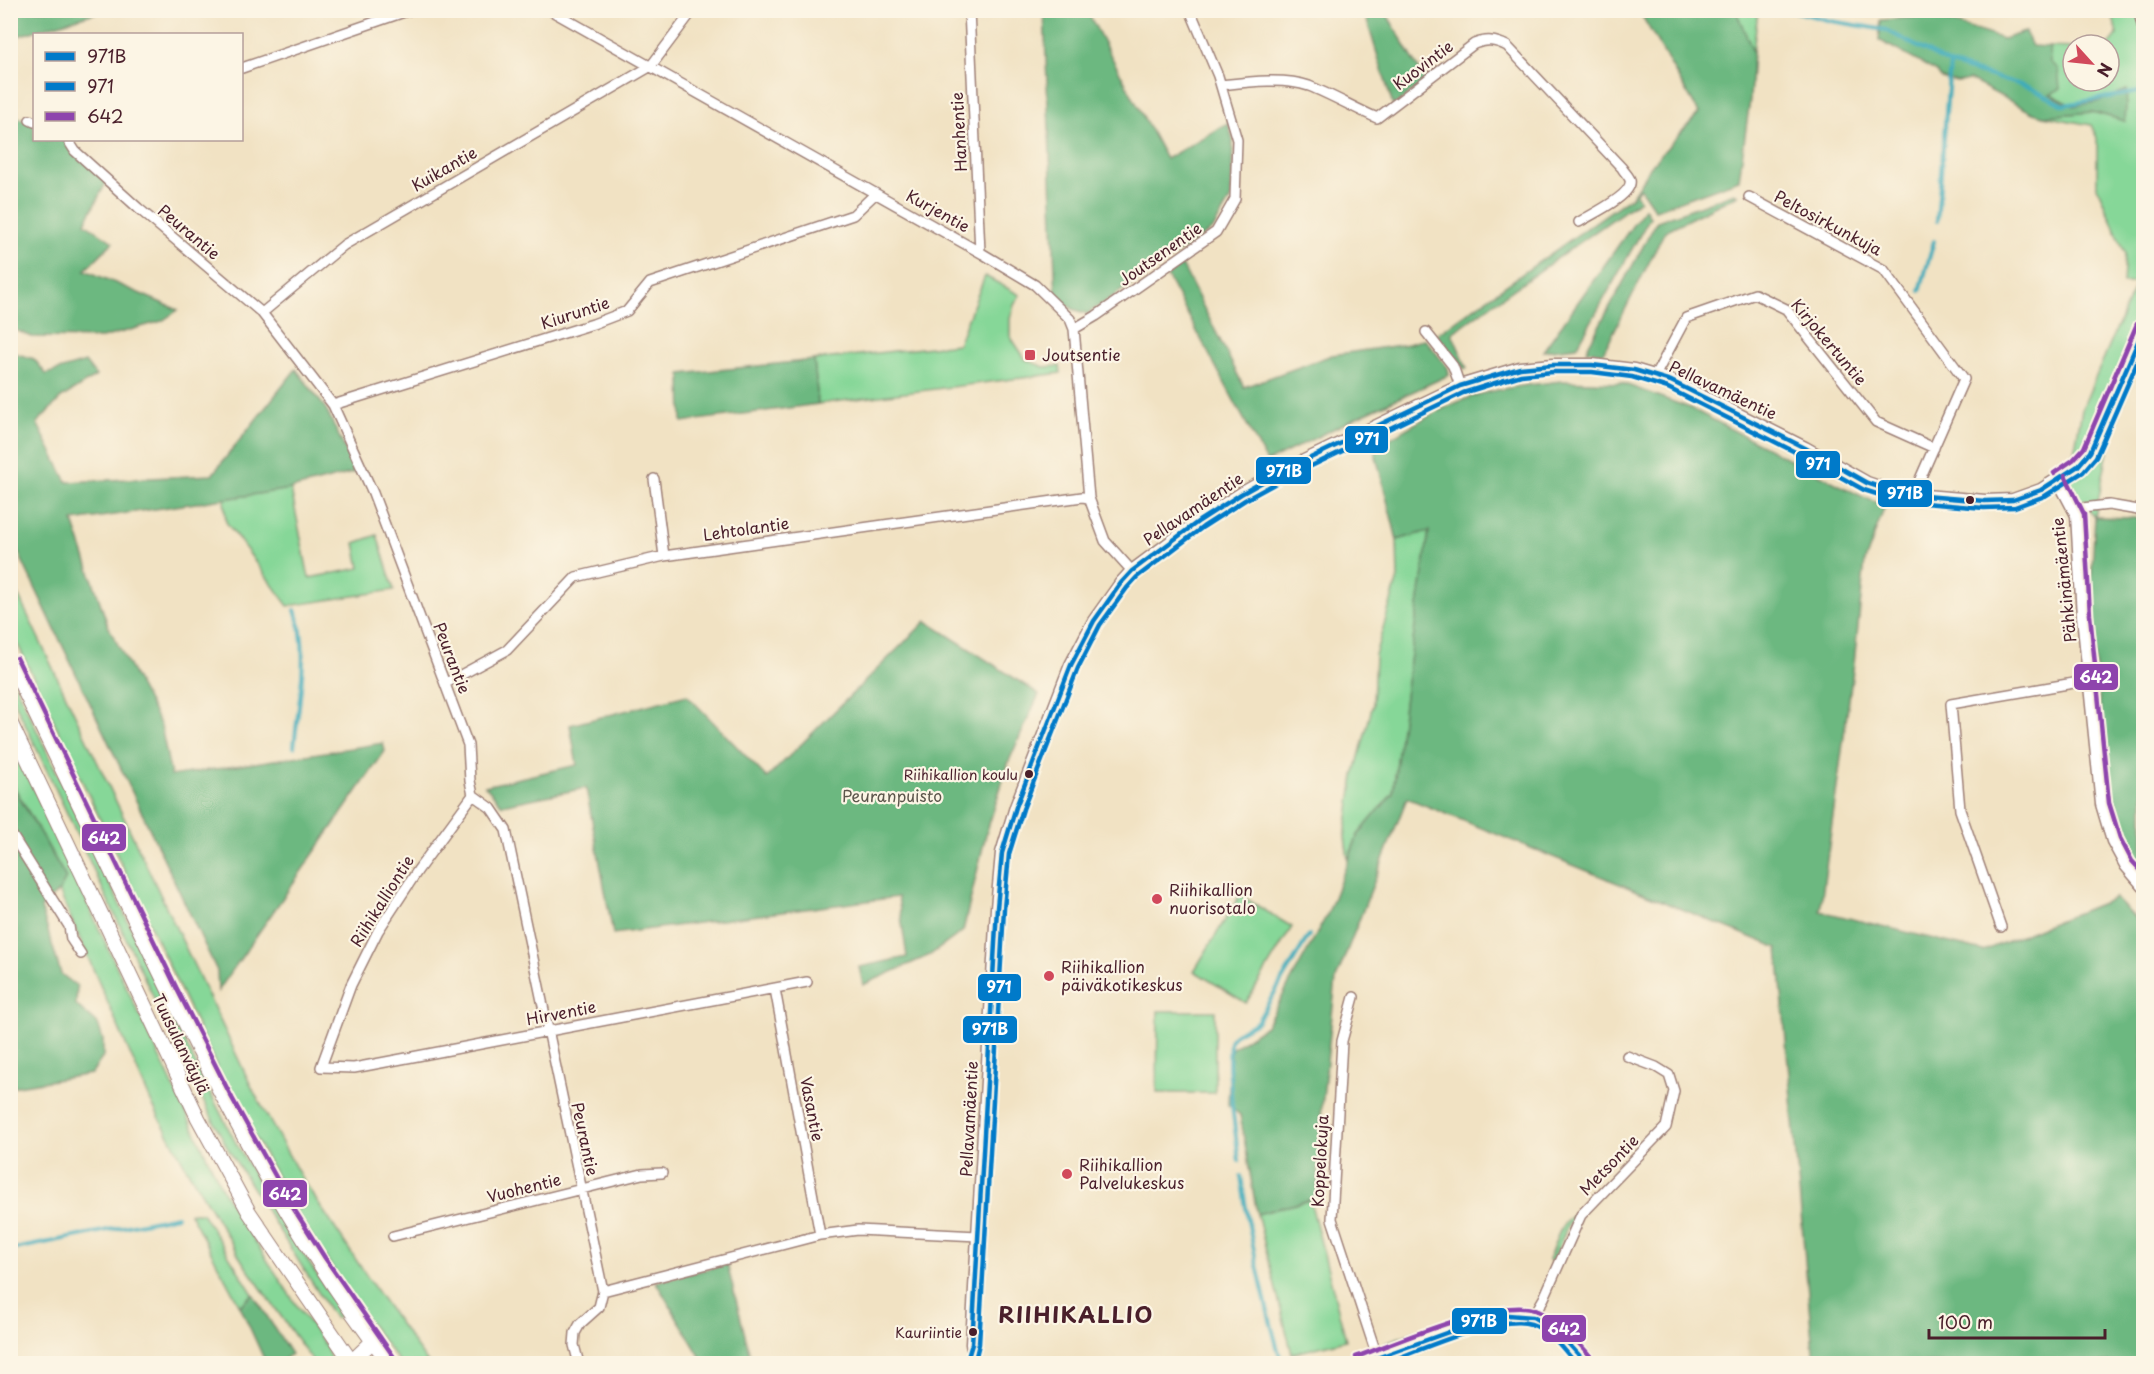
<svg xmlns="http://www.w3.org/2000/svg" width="2154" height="1374" font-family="'Playpen Sans',sans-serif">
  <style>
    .green { fill: #86d798; stroke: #687b62; stroke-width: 1.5 }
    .forest { fill: #6cb880; stroke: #5b6c56; stroke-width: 1.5 }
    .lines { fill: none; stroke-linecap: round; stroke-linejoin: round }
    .stream { stroke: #3dacbb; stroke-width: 4 }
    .street-casing { stroke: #9e8077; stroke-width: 12 }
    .secondary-casing { stroke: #9e8077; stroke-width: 15 }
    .primary-casing { stroke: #9e8077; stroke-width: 16 }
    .street { stroke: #fff; stroke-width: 9 }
    .secondary { stroke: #fff; stroke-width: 12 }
    .primary { stroke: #fff; stroke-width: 14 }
    .bus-1-casing { stroke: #fcf5e5; stroke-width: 9 }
    .bus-2-casing { stroke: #fcf5e5; stroke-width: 9 }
    .bus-3-casing { stroke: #fcf5e5; stroke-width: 9 }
    .bus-1 { stroke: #007ac9; stroke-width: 4.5 }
    .bus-2 { stroke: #007ac9; stroke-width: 4.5 }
    .bus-3 { stroke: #8e44ad; stroke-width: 4.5 }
    .poi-dot { fill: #d1495b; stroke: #fcf5e5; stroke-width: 2 }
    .bus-dot { fill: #4a1f2b; stroke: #fcf5e5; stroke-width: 2 }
    .labels { text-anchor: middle; stroke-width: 4.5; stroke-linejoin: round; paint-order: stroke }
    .bus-label { font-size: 14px; fill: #4a1f2b; stroke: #fcf5e5; text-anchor: end }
    .street-label { font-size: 16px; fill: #4a1f2b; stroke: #fcf5e5 }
    .poi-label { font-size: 16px; fill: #4a1f2b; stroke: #fcf5e5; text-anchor: start }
    .park-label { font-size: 16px; fill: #5c564c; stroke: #fcf5e5 }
    .district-label { font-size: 22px; font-weight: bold; letter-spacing: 1.5px; fill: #4a1f2b; stroke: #fcf5e5 }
    .line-badge { stroke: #fcf5e5; stroke-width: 2 }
    .badge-label { font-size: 16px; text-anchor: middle; font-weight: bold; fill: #fff }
  </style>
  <rect width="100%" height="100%" fill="#fcf5e5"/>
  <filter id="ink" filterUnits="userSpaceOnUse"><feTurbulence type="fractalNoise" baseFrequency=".0167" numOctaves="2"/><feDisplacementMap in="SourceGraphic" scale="12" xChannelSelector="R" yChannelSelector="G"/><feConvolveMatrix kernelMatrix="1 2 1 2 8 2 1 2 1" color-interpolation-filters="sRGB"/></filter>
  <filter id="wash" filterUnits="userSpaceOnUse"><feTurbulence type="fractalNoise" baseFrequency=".008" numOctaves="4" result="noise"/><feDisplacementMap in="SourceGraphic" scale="24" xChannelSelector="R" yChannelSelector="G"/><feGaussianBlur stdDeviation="1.35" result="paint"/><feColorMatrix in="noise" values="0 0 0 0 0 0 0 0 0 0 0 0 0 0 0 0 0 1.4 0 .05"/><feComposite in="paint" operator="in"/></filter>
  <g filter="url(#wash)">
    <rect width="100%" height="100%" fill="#f1e2c3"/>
    <!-- green -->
    <path class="green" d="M1736,11h22l-5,41z
      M2112,11h31v335l-32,89 -16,82 -16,-18 -13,-2 16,-88 54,-126h-13l2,-30 -28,-66v-49l-6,-13 -47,-9 49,-4 32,9 2,-31 -30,12 -24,4 -24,-13v-46l24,1v33h36v-36l8,-10z
      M985,276l35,19 -6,10 -4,13v18l16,24 18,7 16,-1 1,7 -243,31 -4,-44 144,-16z
      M291,489l18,89 51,-10 -5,-25 22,-8 17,55 -106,16 -62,-84 -2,-23z
      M1429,531l-24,165 -12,97 -35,42 -10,24 -3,-22 9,-61 19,-72 2,-49 23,-77 -1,-38z
      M10,578l245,516 46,83 77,116 50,70h-28l-41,-54 -58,-89 -80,-144 -210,-446z
      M10,674l190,399 37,72 39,68 67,101 -8,5 -107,-170 -38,-74 -179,-381z
      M10,736l103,223 112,236 70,108 31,43 6,17h-18l-70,-99 -56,-93 -36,-67 -93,-213 7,-13 -55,-97z
      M1240,895l52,32 -46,76 -52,-32z
      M1158,1011h57v82h-58z
      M1310,1200l36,140 -54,14 -35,-140z
      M190,1213h12l51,81 -13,12z
      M1573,1215l2,1 -8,11 -14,34h-3l-1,-2c6,-15 10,-34 24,-44z
      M1473,1312l2,2 -89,30v-2z"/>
    <!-- forest -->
    <path class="forest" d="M11,10h91v1l-91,27z
      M1044,11h43l79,148 62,-36 5,17 -2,58 -18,31 -126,85 -14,-5 -17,-12z
      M1364,11h21l41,70 -33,25z
      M1639,11h97l17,41 -3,47 -11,81 -84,30 -15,-22 -4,5 4,7 -188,133 15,35 -3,1 -28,-34 196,-139 21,-33 46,-50z
      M1931,16l72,23 22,-7 7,14 17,1 1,15 8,7 2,20 -10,5 23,12 24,-4 30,-12 -2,31 -32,-9 -49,4 -11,-3 -63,-33 -13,2 -16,-4 -4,-6 -58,-32 2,-20z
      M10,115l24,8v17h32l41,41 -22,42 28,19 -28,28 93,40 -16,11 -60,17 -70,-1 -21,-9z
      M1734,193l4,2 -73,36 -62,122 -17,-3 71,-129z
      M1645,208l5,9 -73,130 -34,4z
      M1182,265l62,122 88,-32 76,-11 17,-5 23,29 1,7 -96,44 -86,43 -100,-186z
      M11,352l23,7 12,15 39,-12 11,14 -35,22 -24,25 30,59 145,-7 84,-106 30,40 30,63 -65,17 -218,32 35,105 53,100 10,50 212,-33 2,8 -167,240 -1,-20 -206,-434z
      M814,360l4,44 -136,18 -1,-48z
      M1561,381l61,2 68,25 169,87 26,11 -20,55 -11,102 -34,248 163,40 132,-53 28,28v437h-329l-36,-415 -371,-150 -71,181 -15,137 -4,79 -7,5 -53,14 -17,-99 -12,-10 3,-56 35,-23 62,-113 30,-78 35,-42 12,-97 24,-165 -32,9 -23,-92c32,-19 64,-40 100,-52 28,-9 58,-11 87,-15z
      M2095,517l40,1 8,4v352c-19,-23 -28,-50 -35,-80l-18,-191z
      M926,621l113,73 -30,67 -23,73 -23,97 -33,24 -67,30 -4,-18 48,-10 -9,-60 -285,37 -27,-146 -84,17 -17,-19 92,-21 -7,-40 117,-30 80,83z
      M10,781l56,97 -7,13 -18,17 20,66 16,12 -1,19 22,19 5,16v17l-12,17 -80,13z
      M727,1264l25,99h-48l-48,-81z
      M253,1294l38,60c-8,7 -15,13 -26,7l-25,-55z"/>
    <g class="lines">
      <!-- stream -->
      <path class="stream" d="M1790,10l41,11 55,9 64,34 78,23 36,18 80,-14
        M1937,221l13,-157
        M1920,291l14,-50
        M294,747c4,-41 17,-99 1,-137
        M1239,1161l-7,-55 -3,-41 1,-24 4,-6 23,-13 52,-87
        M1241,1176c9,63 23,126 41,188
        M10,1250l167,-34"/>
    </g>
  </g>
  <g filter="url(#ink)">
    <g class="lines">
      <!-- street casing -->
      <g class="street-casing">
        <path id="street" d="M550,10l433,244 52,31 35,34 4,10 15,169 16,43 27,30
          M969,10l11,242
          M242,68l168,-58
          M1221,85c26,-3 63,-8 88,1 23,9 45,22 68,32l97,-74c13,-5 21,-4 33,2l115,122c2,4 7,8 8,12 4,15 -40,35 -51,42
          M30,120l4,2
          M68,140l7,11 63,57 124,105 71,92 40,88 95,252 2,36 3,14 18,13 15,22 97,461 -4,16 -19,17 -5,9 -1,12 5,19
          M1749,197l135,73 80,109 -51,116
          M262,313l82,-68 307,-179 42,-56
          M1074,329l22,-13 120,-84 19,-33 2,-59 -19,-64 -28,-66
          M1426,332l27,34 7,20
          M1655,376l31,-58 69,-24 31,15 90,113 58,26
          M333,405l260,-81 34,-13 23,-28 203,-68 22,-21
          M654,479l10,77
          M2073,509l36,-4 35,6
          M446,683l61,-33 69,-73 88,-21 418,-59 7,1
          M473,795l-55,75 -40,61 -27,54 -30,82 33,1 453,-86
          M10,832l59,94 2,13 10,15
          M2001,927l-41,-117 -9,-106 140,-24
          M775,989l45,246
          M1354,997l-12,44 -10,178 45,137
          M393,1236l249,-62 20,-1
          M603,1291l217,-56 38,-5 120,6
          M1533,1317l11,-19 37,-83 85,-88 8,-36 -5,-16 -13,-8 -29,-11"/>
      </g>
      <!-- secondary casing -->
      <g class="secondary-casing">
        <path id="secondary" d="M2140,10l4,17
          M2058,479l19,36 6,101 19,188 11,37 13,24 18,21
          M975,1364l-3,-20 3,-56 22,-380 5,-55 14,-46 55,-142 23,-44 27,-38 11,-12 67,-50 42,-27 32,-18 187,-90 60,-18 33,-3h39l42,5 37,11 134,67 62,35 24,8 22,4 72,6 28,-1 28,-10 17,-11 20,-13 12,-14 54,-125
          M1359,1364l123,-44 26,-5 25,2 25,15 29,32"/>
      </g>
      <!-- primary casing -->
      <g class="primary-casing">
        <path id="primary" d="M10,661c44,91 88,183 132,274 72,149 146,297 248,429
          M10,722l188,396 51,94 104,152
          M349,1364l24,-23"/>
      </g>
      <!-- street -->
      <use href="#street" class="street"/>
      <!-- secondary -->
      <use href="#secondary" class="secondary"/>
      <!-- primary -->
      <use href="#primary" class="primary"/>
      <!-- bus-1 casing -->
      <g class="bus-1-casing">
        <path id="bus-1" d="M966,1364l6,-20 25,-436 5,-55 14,-46 55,-142 23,-44 27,-38 11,-12 67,-50 42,-27 32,-18 187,-90 60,-18 33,-3h39l42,5 37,11 134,67 62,35 24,8 22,4 72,6 28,-1 28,-10 37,-24 12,-14 54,-124
          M1360,1364l122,-44 26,-5 25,2 25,15 29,32"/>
      </g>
      <!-- bus-2 casing -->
      <g class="bus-2-casing">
        <path id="bus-2" d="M974,1364l5,-20 25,-435 5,-55 14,-45 55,-141 22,-43 27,-37 10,-11 66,-50 42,-27 31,-17 187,-90 58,-18 32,-3h39l40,5 36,11 133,67 63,35 25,8 23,4 72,6 31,-1 30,-11 38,-24 13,-15 48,-110
          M1383,1364c32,-12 116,-50 148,-40 19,6 33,25 45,40"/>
      </g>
      <!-- bus-3 casing -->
      <g class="bus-3-casing">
        <path id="bus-3" d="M2054,473l19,-13 11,-12 53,-124
          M2065,475l19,39 6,101 19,188 11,35 12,23 12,13
          M17,658l159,329 56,111 60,108 33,52 71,102
          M1356,1357c38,-13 147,-62 181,-46 24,11 39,29 56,48"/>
      </g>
      <!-- bus-1 -->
      <use href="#bus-1" class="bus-1"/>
      <!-- bus-2 -->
      <use href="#bus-2" class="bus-2"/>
      <!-- bus-3 -->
      <use href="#bus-3" class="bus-3"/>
    </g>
  </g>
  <!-- markers -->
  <g class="poi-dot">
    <rect x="1024" y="349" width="12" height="12" rx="3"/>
    <circle cx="1157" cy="899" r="6"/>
    <circle cx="1049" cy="976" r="6"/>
    <circle cx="1067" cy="1174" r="6"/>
  </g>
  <g class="bus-dot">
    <circle cx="1970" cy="500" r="5"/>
    <circle cx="1029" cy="774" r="5"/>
    <circle cx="973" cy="1332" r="5"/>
  </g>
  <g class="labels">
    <!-- bus labels -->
    <g class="bus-label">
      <text x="1018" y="780">Riihikallion koulu</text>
      <text x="962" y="1338">Kauriintie</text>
    </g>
    <!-- street labels -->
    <g class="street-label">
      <text transform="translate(1423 65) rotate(-37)" y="6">Kuovintie</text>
      <text transform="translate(959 132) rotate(-93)" y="6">Hanhentie</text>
      <text transform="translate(444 169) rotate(-30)" y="6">Kuikantie</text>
      <text transform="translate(938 211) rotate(29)" y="6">Kurjentie</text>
      <text transform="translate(1828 223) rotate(28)" y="6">Peltosirkunkuja</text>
      <text transform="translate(189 232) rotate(40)" y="6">Peurantie</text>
      <text transform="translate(1160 254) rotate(-35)" y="6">Joutsenentie</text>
      <text transform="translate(575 313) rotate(-18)" y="6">Kiuruntie</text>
      <text transform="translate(1829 342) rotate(50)" y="6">Kirjokertuntie</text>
      <text transform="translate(1723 390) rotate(25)" y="6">Pellavamäentie</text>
      <text transform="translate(1193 509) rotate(-34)" y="6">Pellavamäentie</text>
      <text transform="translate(746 529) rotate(-8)" y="6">Lehtolantie</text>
      <text transform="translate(2064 580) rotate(-96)" y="6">Pähkinämäentie</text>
      <text transform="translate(452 658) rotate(69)" y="6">Peurantie</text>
      <text transform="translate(382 901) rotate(-58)" y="6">Riihikalliontie</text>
      <text transform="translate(561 1013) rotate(-11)" y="6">Hirventie</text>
      <text transform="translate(181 1044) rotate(64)" y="6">Tuusulanväylä</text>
      <text transform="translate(812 1109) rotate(79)" y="6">Vasantie</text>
      <text transform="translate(969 1119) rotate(-87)" y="6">Pellavamäentie</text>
      <text transform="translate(585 1139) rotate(78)" y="6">Peurantie</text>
      <text transform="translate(1320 1161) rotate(-87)" y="6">Koppelokuja</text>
      <text transform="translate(1609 1165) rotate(-46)" y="6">Metsontie</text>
      <text transform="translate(524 1188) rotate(-14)" y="6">Vuohentie</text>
    </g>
    <!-- poi labels -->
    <g class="poi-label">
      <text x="1042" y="361">Joutsentie</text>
      <text x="1169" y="896">Riihikallion<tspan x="1169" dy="18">nuorisotalo</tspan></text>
      <text x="1061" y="973">Riihikallion<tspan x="1061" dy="18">päiväkotikeskus</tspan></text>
      <text x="1079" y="1171">Riihikallion<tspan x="1079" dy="18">Palvelukeskus</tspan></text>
    </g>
    <!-- park labels -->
    <g class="park-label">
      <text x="892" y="802">Peuranpuisto</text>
    </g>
    <!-- district labels -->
    <g class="district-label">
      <text x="1076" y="1323">RIIHIKALLIO</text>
    </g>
  </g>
  <g class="line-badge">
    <rect x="1344" y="425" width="45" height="29" rx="6" fill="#007ac9"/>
    <rect x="1795" y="450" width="46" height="29" rx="6" fill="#007ac9"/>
    <rect x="1255" y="456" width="57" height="29" rx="6" fill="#007ac9"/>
    <rect x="1877" y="479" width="56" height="29" rx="6" fill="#007ac9"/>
    <rect x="2073" y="663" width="46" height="28" rx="6" fill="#8e44ad"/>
    <rect x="81" y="823" width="46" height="29" rx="6" fill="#8e44ad"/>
    <rect x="977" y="973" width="45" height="29" rx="6" fill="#007ac9"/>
    <rect x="962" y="1015" width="56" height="29" rx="6" fill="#007ac9"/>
    <rect x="262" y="1179" width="46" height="29" rx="6" fill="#8e44ad"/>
    <rect x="1451" y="1307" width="57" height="28" rx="6" fill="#007ac9"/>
    <rect x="1541" y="1314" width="46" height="29" rx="6" fill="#8e44ad"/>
  </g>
  <g class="badge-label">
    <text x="1367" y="445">971</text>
    <text x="1818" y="470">971</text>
    <text x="1284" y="477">971B</text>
    <text x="1905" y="499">971B</text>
    <text x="2096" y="683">642</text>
    <text x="104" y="844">642</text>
    <text x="999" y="993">971</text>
    <text x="990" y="1035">971B</text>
    <text x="285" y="1200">642</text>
    <text x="1479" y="1327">971B</text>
    <text x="1564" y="1335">642</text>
  </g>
  <!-- margin -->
  <rect width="2154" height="1374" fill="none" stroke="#fcf5e5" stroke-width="36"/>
  <!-- legend -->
  <rect x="33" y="33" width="210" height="108" fill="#fcf5e5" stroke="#b59f9b" stroke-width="1.5"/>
  <rect x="45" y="52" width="30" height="9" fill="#007ac9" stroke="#b59f9b" stroke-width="1.5"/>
  <text x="87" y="63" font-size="18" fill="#4a1f2b">971B</text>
  <rect x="45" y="82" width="30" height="9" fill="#007ac9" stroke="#b59f9b" stroke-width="1.5"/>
  <text x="87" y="93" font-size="18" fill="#4a1f2b">971</text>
  <rect x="45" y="112" width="30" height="9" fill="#8e44ad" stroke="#b59f9b" stroke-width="1.5"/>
  <text x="87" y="123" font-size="18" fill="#4a1f2b">642</text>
  <!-- north arrow -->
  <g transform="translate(2091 63) rotate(117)"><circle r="28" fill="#fcf5e5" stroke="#b59f9b" stroke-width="1.5"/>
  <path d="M0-4.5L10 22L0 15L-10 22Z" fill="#d1495b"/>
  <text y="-9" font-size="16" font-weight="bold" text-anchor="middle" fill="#4a1f2b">N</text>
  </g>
  <!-- scale -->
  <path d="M1929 1329v9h176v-9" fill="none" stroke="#4a1f2b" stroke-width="3"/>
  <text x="1938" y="1329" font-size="18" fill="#4a1f2b" stroke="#fcf5e5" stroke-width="4.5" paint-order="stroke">100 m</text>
</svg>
